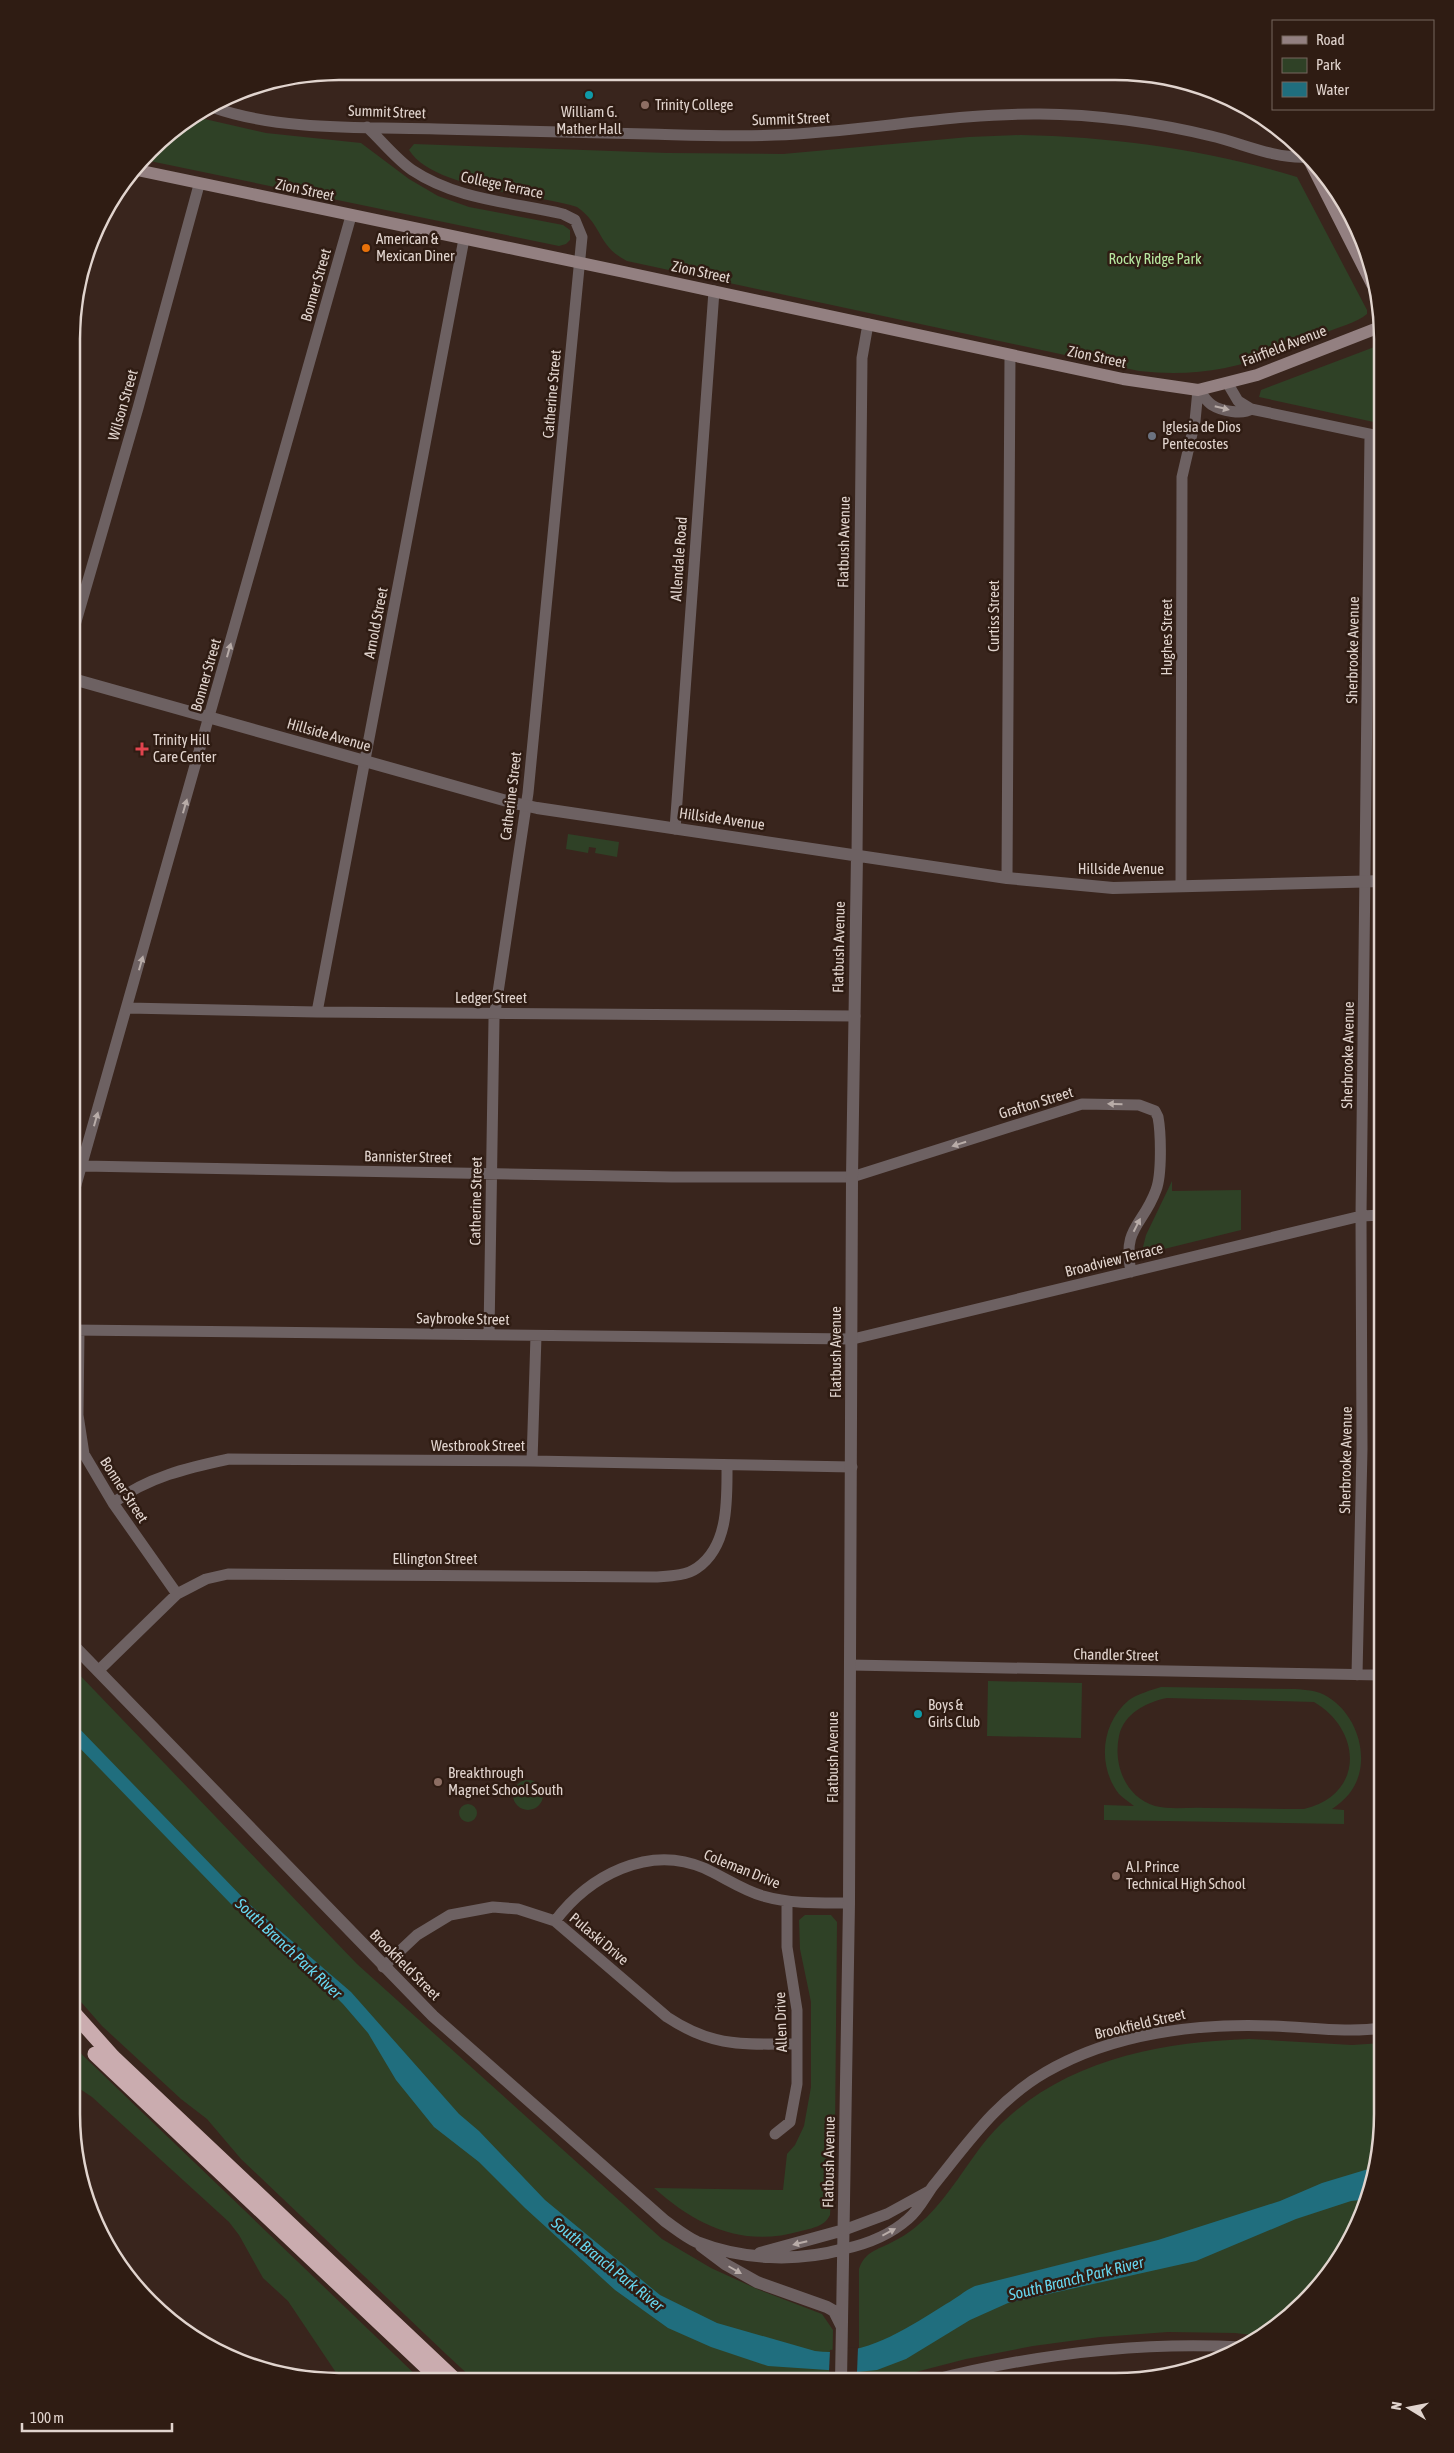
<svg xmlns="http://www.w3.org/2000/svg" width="1454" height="2453" font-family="'Asap Condensed',sans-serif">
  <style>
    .green { fill: #2f4126; fill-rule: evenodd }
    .water { fill: #206e7e }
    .pier { fill: #39251d }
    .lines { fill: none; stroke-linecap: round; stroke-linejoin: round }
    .minor { stroke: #6d6162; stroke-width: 11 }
    .tertiary { stroke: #6d6162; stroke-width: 12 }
    .secondary { stroke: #938081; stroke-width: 12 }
    .motorway { stroke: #caacaf; stroke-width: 15 }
    .oneway { fill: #b8aca8 }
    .culture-dot { fill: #0f9aa8; stroke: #2f1c13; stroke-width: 2 }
    .education-dot { fill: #8d6e63; stroke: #2f1c13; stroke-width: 2 }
    .food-dot { fill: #e8710a; stroke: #2f1c13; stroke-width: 2 }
    .worship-dot { fill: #6b7280; stroke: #2f1c13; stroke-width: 2 }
    .health-dot { fill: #e0444e; stroke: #2f1c13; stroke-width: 2 }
    .labels { text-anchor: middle; stroke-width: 5; stroke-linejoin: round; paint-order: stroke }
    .poi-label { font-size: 15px; fill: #e1d4ce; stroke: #2f1c13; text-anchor: start }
    .street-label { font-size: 15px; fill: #e1d4ce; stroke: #2f1c13 }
    .park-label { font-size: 15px; fill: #b7e7a0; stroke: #2f1c13 }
    .water-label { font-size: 16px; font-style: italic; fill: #67d7f0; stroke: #2f1c13 }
    .rim { fill: none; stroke: #e1d4ce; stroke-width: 2.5 }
  </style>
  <rect width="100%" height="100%" fill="#39251d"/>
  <!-- green -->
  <path class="green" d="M196,117l70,16 95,10 48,36 29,17 31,11 94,18 7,5v10l-4,4 -7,2 -414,-86 17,-22z
    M1021,135c95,2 186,15 276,42l70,133v4c-11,9 -29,13 -42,19 -65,29 -114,46 -186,38l-512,-110c-30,-15 -24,-36 -50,-54 -42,-13 -144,-18 -168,-57l5,-6 253,9 116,1 186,-17z
    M1377,346l6,2v76l-124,-27 2,-7z
    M568,834l51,8 -2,15 -22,-4 1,-5 -7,-1 -1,6 -22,-4z
    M1172,1181v10l69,-1v40l-89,22 -10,-1 4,-16z
    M72,1667l285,297 305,275 49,29 46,21 65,25 11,16 -1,51 -358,-1 -28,-26 -205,-195 -34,-40 -26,-20 -79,-73 -21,-24 -10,-15z
    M988,1681l94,2 -1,55 -94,-2z
    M1161,1687l134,2c11,1 23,1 33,8 31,19 45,67 21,97 -5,6 -11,11 -17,15l12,1v14l-240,-4v-15l30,1c-5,-4 -11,-8 -15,-12 -22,-28 -18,-71 10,-94 9,-6 22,-10 32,-13zM1167,1698l147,4c49,29 50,93 -10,107 -33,0 -66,-1 -99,-1 -16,-1 -34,2 -50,-2 -30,-9 -42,-42 -36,-70 5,-23 28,-34 48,-38z
    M513 1795a15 15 0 1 1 30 0a15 15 0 1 1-30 0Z
    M459 1813a9 9 0 1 1 18 0a9 9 0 1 1-18 0Z
    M805,1915h26l6,7 -2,209 -5,84c-6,12 -18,13 -29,16 -59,17 -104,-5 -147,-43l129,2 4,-36 8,-9 9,-19 7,-39v-85l-11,-53 -1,-29z
    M1249,2039l103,6 30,-2v89l-14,68 -40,77 -50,50 -17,9 -26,-3 -67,-1 -68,5 -67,9 -67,13 -85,22h-22v-112c6,-19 22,-20 37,-29 12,-6 21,-14 31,-23 23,-23 39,-52 60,-78 65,-76 167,-97 262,-100z
    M71,2044l350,336h-80l-53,-79 -25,-23 -24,-43 -10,-13 -137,-125 -21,-14z"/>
  <!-- water -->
  <path class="water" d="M72,1721l176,182 103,89 108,122 20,17 66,69 115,95 57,28 98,28c49,7 91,-22 131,-47 11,-6 18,-13 29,-18l183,-46 122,-39 42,-18 53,-16 -6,32 -18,2 -55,18 -100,42 -188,42 -38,17 -64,39 -29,11 -20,2 -89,-6 -57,-19 -43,-19 -53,-38 -90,-82 -46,-46 -45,-35 -38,-47 -28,-47 -25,-29 -26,-26 -86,-74 -159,-164z"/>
  <!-- pier -->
  <path class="pier" d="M858,2347l-1,26 -28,-1 1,-22z"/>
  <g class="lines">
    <!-- minor -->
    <path class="minor" d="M212,107c66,24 154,20 225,22 70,1 140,3 211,5 42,1 85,3 127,1 88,-3 177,-22 265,-21 55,0 118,9 171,22 31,7 63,23 96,21
      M367,127c15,14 29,32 45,43 45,30 99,32 151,44l12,6 7,17 -54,556 -34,226 -5,315
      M1228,384l10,17 13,8 132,28
      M1198,390c5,5 9,12 14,15 9,6 31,10 39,4
      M73,632l65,-224 61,-223
      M675,829l39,-538
      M857,855l5,-497 6,-34
      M1007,878l3,-523
      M1181,885l1,-408 13,-56 3,-31
      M128,1008l189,4 538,4
      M317,1012l147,-773
      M83,1166l589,11h180l230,-73 57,1 16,6 3,6c3,16 4,58 -2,73 -13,36 -34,37 -25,82
      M72,1199l279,-983
      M72,1330l781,9 508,-123 21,-1
      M79,1331l-1,84 6,39 29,49 64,91
      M532,1461l4,-125
      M113,1503c35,-26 74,-35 116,-44l303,2 320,6
      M850,1665l532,10
      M98,1671l79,-77 29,-15 22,-5 427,3c14,-1 31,-1 42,-9 32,-22 30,-68 30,-102
      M1357,1675l5,-226 -1,-233 9,-781
      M555,1921c34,-45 93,-77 149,-53 20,9 38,22 59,28 28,8 57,7 86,7
      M383,1967l34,-32 33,-20 43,-8 25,2 37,12 112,96c47,31 77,27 130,27
      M775,2134l15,-12 7,-38v-74l-10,-63v-45
      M844,2230l43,-16 42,-23
      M844,2249c23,-5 46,-14 64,-30 11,-9 17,-22 25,-33 35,-43 64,-86 113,-114 67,-39 151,-49 227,-46 36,1 73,7 109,2
      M929,2381c102,-26 207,-40 313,-34"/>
    <!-- tertiary -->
    <path class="tertiary" d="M73,679l441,124 23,5 470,70 106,10 270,-7
      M72,1644l361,372 232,205c10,7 21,16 32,21 46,18 100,20 147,7
      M701,2246l24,18 32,18 70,25 7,4 7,14
      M760,2253l84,-23
      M841,2381l8,-478 3,-726 5,-322"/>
    <!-- secondary -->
    <path class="secondary" d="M1306,154l66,130
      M137,170l487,102 499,107 75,11 59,-15 123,-48"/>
    <!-- motorway -->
    <path class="motorway" d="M71,2010l42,47 342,323
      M95,2054l345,326"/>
  </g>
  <!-- one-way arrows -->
  <defs><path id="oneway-solid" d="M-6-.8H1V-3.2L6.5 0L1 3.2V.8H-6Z" transform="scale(1.25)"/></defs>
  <g class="oneway">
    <use href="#oneway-solid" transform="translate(1222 408) rotate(14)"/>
    <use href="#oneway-solid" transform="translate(229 650) rotate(-74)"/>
    <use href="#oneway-solid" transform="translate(185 806) rotate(-74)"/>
    <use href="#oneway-solid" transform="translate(141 963) rotate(-74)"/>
    <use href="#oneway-solid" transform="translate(1115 1104) rotate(-179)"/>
    <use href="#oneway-solid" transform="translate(96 1119) rotate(-74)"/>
    <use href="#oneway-solid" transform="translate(959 1144) rotate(162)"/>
    <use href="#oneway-solid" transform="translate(1137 1225) rotate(-63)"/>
    <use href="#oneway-solid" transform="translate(889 2232) rotate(-28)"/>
    <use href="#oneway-solid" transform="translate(800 2243) rotate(166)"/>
    <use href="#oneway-solid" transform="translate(735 2270) rotate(30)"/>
  </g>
  <!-- markers -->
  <g class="culture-dot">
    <circle cx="589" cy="95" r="5"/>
    <circle cx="918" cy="1714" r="5"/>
  </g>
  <g class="education-dot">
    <circle cx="645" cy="105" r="5"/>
    <circle cx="438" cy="1782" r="5"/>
    <circle cx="1116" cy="1876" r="5"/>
  </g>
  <circle class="food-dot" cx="366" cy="248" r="5"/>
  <circle class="worship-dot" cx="1152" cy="436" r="5"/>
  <path class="health-dot" d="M139.5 741.5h5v5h5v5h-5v5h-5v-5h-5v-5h5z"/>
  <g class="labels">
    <!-- poi labels -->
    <g class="poi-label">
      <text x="655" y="110">Trinity College</text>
      <text x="589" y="117" text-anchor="middle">William G.<tspan x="589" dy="17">Mather Hall</tspan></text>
      <text x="376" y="244">American &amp;<tspan x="376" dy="17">Mexican Diner</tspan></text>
      <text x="1162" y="432">Iglesia de Dios<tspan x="1162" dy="17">Pentecostes</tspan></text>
      <text x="153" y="745">Trinity Hill<tspan x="153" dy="17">Care Center</tspan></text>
      <text x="928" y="1710">Boys &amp;<tspan x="928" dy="17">Girls Club</tspan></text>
      <text x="448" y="1778">Breakthrough<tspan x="448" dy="17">Magnet School South</tspan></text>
      <text x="1126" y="1872">A.I. Prince<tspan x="1126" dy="17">Technical High School</tspan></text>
    </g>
    <!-- street labels -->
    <g class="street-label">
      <text transform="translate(387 112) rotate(2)" y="5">Summit Street</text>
      <text transform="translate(791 119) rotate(-2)" y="5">Summit Street</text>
      <text transform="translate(502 185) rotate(12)" y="5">College Terrace</text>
      <text transform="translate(305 190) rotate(12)" y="5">Zion Street</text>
      <text transform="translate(701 272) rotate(12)" y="5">Zion Street</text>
      <text transform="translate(316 285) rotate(-74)" y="5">Bonner Street</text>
      <text transform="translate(1284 346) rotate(-21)" y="5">Fairfield Avenue</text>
      <text transform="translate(1097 357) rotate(12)" y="5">Zion Street</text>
      <text transform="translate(552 394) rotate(-85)" y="5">Catherine Street</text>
      <text transform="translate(123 405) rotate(-74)" y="5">Wilson Street</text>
      <text transform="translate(844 542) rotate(-89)" y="5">Flatbush Avenue</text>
      <text transform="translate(679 559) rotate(-86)" y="5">Allendale Road</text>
      <text transform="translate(994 616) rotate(-90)" y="5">Curtiss Street</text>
      <text transform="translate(376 623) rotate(-79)" y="5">Arnold Street</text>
      <text transform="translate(1167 637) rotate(-90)" y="5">Hughes Street</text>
      <text transform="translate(1353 650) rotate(-89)" y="5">Sherbrooke Avenue</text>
      <text transform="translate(206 675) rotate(-74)" y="5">Bonner Street</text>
      <text transform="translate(329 735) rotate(16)" y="5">Hillside Avenue</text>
      <text transform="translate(511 796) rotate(-83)" y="5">Catherine Street</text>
      <text transform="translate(722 819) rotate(8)" y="5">Hillside Avenue</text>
      <text x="1121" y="874">Hillside Avenue</text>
      <text transform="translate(839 947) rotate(-89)" y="5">Flatbush Avenue</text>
      <text x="491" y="1003">Ledger Street</text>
      <text transform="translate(1348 1055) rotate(-89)" y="5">Sherbrooke Avenue</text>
      <text transform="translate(1036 1103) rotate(-17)" y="5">Grafton Street</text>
      <text transform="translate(408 1157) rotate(1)" y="5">Bannister Street</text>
      <text transform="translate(476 1201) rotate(-89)" y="5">Catherine Street</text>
      <text transform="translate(1114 1260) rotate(-14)" y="5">Broadview Terrace</text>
      <text transform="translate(463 1319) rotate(1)" y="5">Saybrooke Street</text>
      <text transform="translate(836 1352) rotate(-90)" y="5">Flatbush Avenue</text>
      <text x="478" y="1451">Westbrook Street</text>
      <text transform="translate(1346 1460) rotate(-89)" y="5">Sherbrooke Avenue</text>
      <text transform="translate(124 1490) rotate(57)" y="5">Bonner Street</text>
      <text x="435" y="1564">Ellington Street</text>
      <text transform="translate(1116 1655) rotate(1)" y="5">Chandler Street</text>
      <text transform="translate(833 1757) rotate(-90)" y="5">Flatbush Avenue</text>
      <text transform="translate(742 1869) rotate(22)" y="5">Coleman Drive</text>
      <text transform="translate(599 1939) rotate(40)" y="5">Pulaski Drive</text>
      <text transform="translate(405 1965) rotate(45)" y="5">Brookfield Street</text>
      <text transform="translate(781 2022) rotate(-92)" y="5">Allen Drive</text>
      <text transform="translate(1140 2024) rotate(-13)" y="5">Brookfield Street</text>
      <text transform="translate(829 2162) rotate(-89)" y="5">Flatbush Avenue</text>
    </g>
    <!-- park labels -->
    <g class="park-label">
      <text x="1155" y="264">Rocky Ridge Park</text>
    </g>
    <!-- water labels -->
    <g class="water-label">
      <text transform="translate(289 1948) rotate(43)" y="6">South Branch Park River</text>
      <text transform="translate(608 2264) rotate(39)" y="6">South Branch Park River</text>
      <text transform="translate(1076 2278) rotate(-14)" y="6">South Branch Park River</text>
    </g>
  </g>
  <!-- crop -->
  <path d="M0 0H1454V2453H0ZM339 80H1115A259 259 0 0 1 1374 339V2114A259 259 0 0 1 1115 2373H339A259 259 0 0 1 80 2114V339A259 259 0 0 1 339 80Z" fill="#2f1c13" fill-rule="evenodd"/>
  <path class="rim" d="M339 80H1115A259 259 0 0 1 1374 339V2114A259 259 0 0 1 1115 2373H339A259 259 0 0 1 80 2114V339A259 259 0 0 1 339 80Z"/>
  <!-- legend -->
  <rect x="1272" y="20" width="162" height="90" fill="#2f1c13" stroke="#76665e"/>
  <rect x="1282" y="36" width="25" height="8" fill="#938081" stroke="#76665e"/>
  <text x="1316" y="45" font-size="15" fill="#e1d4ce">Road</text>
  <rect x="1282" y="58" width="25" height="15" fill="#2f4126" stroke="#76665e"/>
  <text x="1316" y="70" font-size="15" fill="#e1d4ce">Park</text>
  <rect x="1282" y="82" width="25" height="15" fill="#206e7e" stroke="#76665e"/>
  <text x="1316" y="95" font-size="15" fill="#e1d4ce">Water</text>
  <!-- north arrow -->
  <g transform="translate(1409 2408) rotate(280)" stroke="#2f1c13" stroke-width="4" paint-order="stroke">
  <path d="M0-4L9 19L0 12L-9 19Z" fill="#e1d4ce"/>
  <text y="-8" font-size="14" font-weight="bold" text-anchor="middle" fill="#e1d4ce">N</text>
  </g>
  <!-- scale -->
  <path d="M22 2423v8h150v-8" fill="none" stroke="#e1d4ce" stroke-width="2.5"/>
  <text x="30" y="2423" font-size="15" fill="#e1d4ce" stroke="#2f1c13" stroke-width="4" paint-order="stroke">100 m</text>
</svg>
